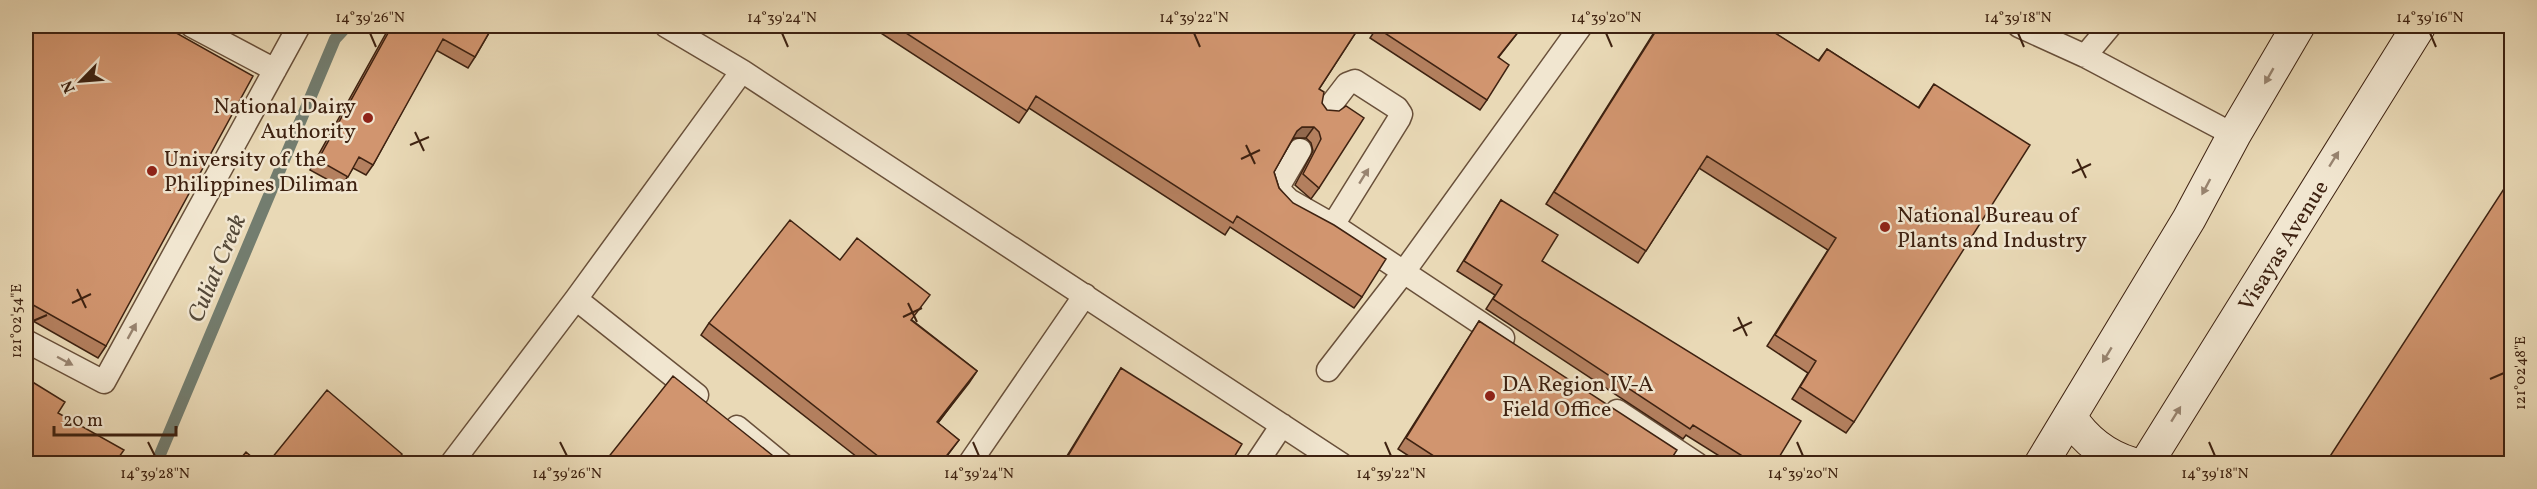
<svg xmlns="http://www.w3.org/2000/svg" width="2537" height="489" font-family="Vollkorn,serif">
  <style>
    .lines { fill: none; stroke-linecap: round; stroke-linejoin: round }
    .stream { stroke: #737d6f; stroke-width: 12 }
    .lane-casing { stroke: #69503a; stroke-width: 25 }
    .secondary-casing { stroke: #3e2211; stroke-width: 35 }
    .lane { stroke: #f1e6d0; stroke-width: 22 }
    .secondary { stroke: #f1e6d0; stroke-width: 33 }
    .wall { fill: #b4805f; stroke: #3e2211; stroke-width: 1.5 }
    .shaded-wall { fill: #92684e; stroke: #3e2211; stroke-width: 1.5 }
    .building { fill: #d1956f; stroke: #3e2211; stroke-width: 1.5 }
    .oneway { fill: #988470 }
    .ticks { fill: none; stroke: #3e2211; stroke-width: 2 }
    .poi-dot { fill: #8f2418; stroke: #f1e6d0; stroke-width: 2 }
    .labels { text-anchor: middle; stroke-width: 5; stroke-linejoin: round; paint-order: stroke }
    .poi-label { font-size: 22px; fill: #3e2211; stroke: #f1e6d0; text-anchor: start }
    .street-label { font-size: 22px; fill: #3e2211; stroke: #f1e6d0 }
    .water-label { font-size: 24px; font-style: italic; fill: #544838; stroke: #f1e6d0 }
    .neatline { fill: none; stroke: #3e2211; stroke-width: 2 }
    .ticks-label { font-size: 15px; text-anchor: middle; fill: #3e2211 }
  </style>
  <rect width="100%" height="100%" fill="#e9d9b6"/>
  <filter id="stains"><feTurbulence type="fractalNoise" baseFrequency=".00333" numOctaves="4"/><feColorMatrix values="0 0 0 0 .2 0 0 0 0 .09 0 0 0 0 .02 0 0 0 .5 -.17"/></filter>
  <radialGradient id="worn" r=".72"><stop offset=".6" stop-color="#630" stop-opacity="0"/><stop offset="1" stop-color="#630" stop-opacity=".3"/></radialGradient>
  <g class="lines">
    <!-- stream -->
    <path class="stream" d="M156,464l179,-425 12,-13"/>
    <!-- lane casing -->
    <g class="lane-casing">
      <path id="lane" d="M192,26l83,44
        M666,26l76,45 599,393
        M2019,26l66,30 149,79
        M2085,56l25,-30
        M1327,110l20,-26 8,-3 42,27 4,6 -2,5 -66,106
        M1300,150l-20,34 1,8 8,8 44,25 170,113
        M576,299l121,96
        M26,341l78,41 195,-356
        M1328,370l75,-97 178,-247
        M1617,411l80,53
        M737,427l45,37
        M451,464l125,-165 166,-228
        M969,464l116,-169
        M1256,464l26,-39"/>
    </g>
    <!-- secondary casing -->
    <g class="secondary-casing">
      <g id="secondary">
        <path d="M2070,417c15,23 35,39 62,47"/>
        <path d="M2041,464l148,-245 45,-84 64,-109"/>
        <path id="s1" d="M2146,464l273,-438"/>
      </g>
    </g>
    <!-- lane -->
    <use href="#lane" class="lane"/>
    <!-- secondary -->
    <use href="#secondary" class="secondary"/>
  </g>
  <!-- wall -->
  <path class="wall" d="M26,26l80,320 -8,12 -72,-41z
    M390,26h103l-18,31 -7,11 -32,-18 -63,115 -7,10 -13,-7 -12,19 -31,-17z
    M870,26h490l-41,63 3,14 -3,85 -8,11 -16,-14 18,-34 -2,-8 -5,-5h-12l-2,2 -18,32 5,16 83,109 -8,11 -124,-81 -5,8 -196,-127 -10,15z
    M1378,26h145l-25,32 -11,42 -7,10 -110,-72z
    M1658,26h106l54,35 9,-12 91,59 16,-24 -80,338 -8,11 -54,-34 16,-26 -41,-27 61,-96 -129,-82 -61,95 -92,-59z
    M1501,200l41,61 233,203h-43l-46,-29 -3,4 -197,-130 9,-14 -38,-24z
    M912,320l65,51 -39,52 21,17 -18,24h-75l-165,-129 8,-12z
    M1479,321l189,143h-247l-23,-15z
    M1121,368l109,96h-168z"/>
  <!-- shaded-wall -->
  <path class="shaded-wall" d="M1302,127h12l-8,11h-12l-5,5 8,-12z
    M977,371l-8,12 -40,51 8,-12z"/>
  <!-- building -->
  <path class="building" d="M26,26h138l89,50 -147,270 -80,-45z
    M392,26h101l-18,31 -32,-18 -70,126 -14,-8 -11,20 -30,-17z
    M895,26h465l-41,63 5,3 -2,11 5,7 12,1 7,-5 18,12 -45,70 -16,-14 18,-35 -2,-7 -5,-5h-12l-5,4 -23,41 5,16 14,15 41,22 52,34 -24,38 -125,-81 -4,7 -197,-127 -9,15z
    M1378,26h145l-25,31 11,8 -22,35 -110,-72z
    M1659,26h105l55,35 8,-12 92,59 15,-24 96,61 -176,277 -54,-35 16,-26 -41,-26 61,-97 -129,-82 -61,95 -92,-59z
    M2511,178v286h-186z
    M1501,200l57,35 -16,26 259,160 -26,43h-20l-62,-39 -3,4 -197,-130 9,-14 -38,-24z
    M790,220l50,40 17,-22 73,57 -19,25 66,51 -40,51 22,18 -19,24h-52l-179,-141z
    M1479,321l198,129 -9,14h-222l-40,-26z
    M1121,368l121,76 -12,20h-167z
    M673,376l99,79 -7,9h-162z
    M26,378l39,24 -7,11 66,37 -10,14h-88z
    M327,390l75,64 -8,10h-127z
    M246,452l14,12h-24z"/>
  <!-- one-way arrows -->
  <defs><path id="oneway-solid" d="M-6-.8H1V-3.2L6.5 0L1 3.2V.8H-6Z" transform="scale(1.5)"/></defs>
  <g class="oneway">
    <use href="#oneway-solid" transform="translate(2269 76) rotate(120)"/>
    <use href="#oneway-solid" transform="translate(2334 159) rotate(-58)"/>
    <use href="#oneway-solid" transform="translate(1364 176) rotate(-58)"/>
    <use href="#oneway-solid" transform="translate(2206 187) rotate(118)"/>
    <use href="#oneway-solid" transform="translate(132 331) rotate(-61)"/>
    <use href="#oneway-solid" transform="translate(2107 355) rotate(121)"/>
    <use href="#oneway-solid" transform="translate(65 361) rotate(28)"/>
    <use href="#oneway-solid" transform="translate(2176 414) rotate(-58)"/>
  </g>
  <!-- ticks -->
  <path class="ticks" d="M370,33l6,14M782,33l6,14M1194,33l6,14M1606,33l6,14M2018,33l6,14M2430,33l6,14M415,132l9,19M410,145l19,-8M1246,145l9,19M1241,159l19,-9M2077,159l9,19M2072,173l19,-9M77,289l9,19M72,303l19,-9M908,303l9,19M903,317l19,-9M1738,317l9,19M33,321l14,-6M1733,331l19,-9M2490,379l14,-6M148,442l7,14M560,442l7,14M973,442l6,14M1385,442l6,14M1797,442l6,14M2209,442l6,14"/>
  <!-- markers -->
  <g class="poi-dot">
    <circle cx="368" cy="118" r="6"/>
    <circle cx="152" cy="171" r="6"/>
    <circle cx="1885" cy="227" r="6"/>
    <circle cx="1490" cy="396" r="6"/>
  </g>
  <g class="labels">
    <!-- poi labels -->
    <g class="poi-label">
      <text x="356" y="113" text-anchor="end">National Dairy<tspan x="356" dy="25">Authority</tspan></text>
      <text x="164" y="166">University of the<tspan x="164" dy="25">Philippines Diliman</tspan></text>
      <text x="1897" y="222">National Bureau of<tspan x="1897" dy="25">Plants and Industry</tspan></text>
      <text x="1502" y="391">DA Region IV-A<tspan x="1502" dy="25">Field Office</tspan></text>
    </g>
    <!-- street labels -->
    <g class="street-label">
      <text dy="8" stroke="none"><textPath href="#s1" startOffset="258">Visayas Avenue</textPath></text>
    </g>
    <!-- water labels -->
    <g class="water-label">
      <text transform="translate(216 268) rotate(-67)" y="8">Culiat Creek</text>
    </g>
  </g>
  <!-- margin -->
  <rect width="2537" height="489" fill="none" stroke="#e9d9b6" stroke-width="66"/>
  <!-- north arrow -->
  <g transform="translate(81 81) rotate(245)" stroke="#f1e6d0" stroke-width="4.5" paint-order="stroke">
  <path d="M0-4.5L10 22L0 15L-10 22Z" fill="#3e2211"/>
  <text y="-9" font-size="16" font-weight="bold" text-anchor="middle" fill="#3e2211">N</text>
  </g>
  <!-- scale -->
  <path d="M54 426v9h122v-9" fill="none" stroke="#3e2211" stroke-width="3"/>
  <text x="63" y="426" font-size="18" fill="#3e2211" stroke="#f1e6d0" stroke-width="4.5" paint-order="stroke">20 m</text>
  <rect x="33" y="33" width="2471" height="423" class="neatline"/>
  <g class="ticks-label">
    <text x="370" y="22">14°39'26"N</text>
    <text x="782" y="22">14°39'24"N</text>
    <text x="1194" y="22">14°39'22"N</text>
    <text x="1606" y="22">14°39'20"N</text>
    <text x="2018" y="22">14°39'18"N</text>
    <text x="2430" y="22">14°39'16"N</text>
    <text transform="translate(16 321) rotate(-90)" y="5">121°02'54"E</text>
    <text transform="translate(2520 373) rotate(-90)" y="5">121°02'48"E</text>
    <text x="155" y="478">14°39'28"N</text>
    <text x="567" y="478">14°39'26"N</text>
    <text x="979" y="478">14°39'24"N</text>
    <text x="1391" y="478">14°39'22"N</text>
    <text x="1803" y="478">14°39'20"N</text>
    <text x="2215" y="478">14°39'18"N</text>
  </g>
  <rect width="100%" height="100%" filter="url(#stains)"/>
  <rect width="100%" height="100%" fill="url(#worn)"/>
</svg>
